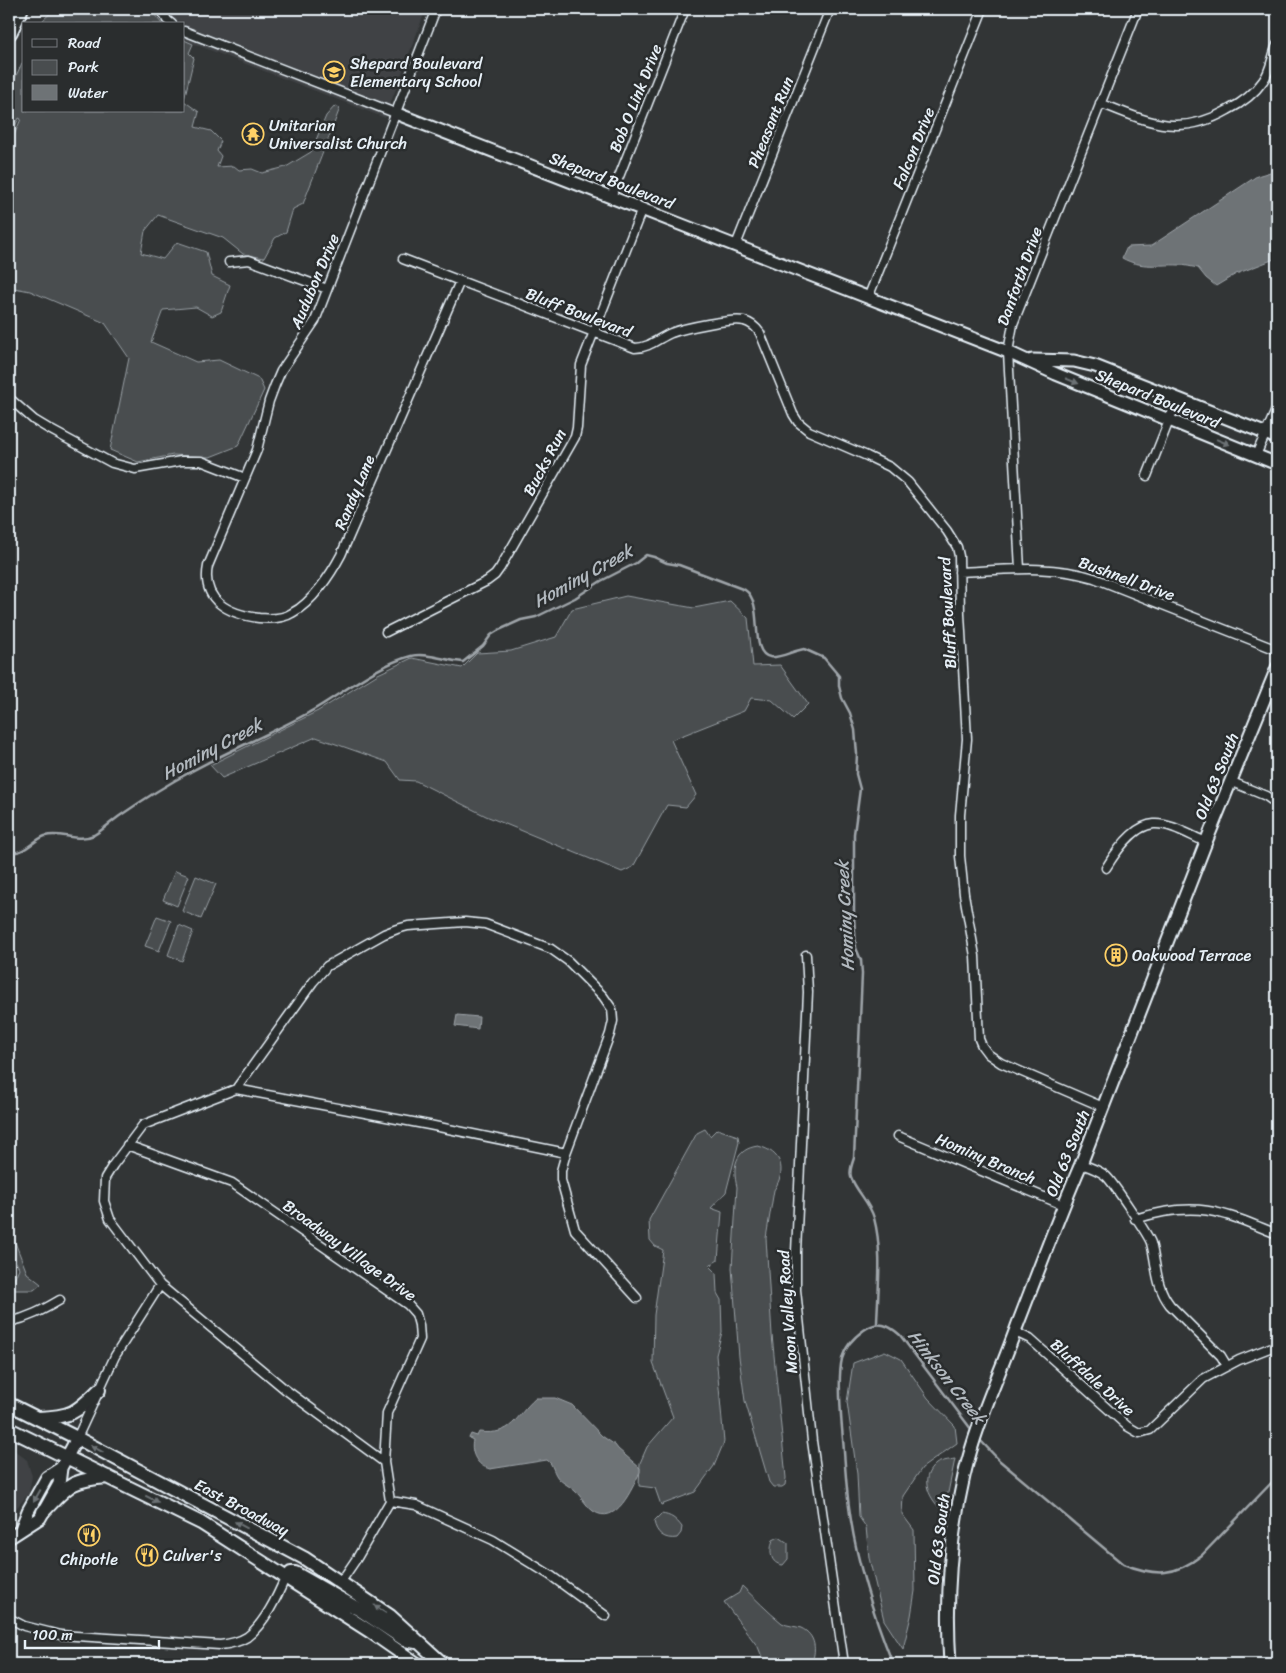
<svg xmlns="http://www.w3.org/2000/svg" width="1286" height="1673" font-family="Sriracha,sans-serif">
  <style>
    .built { fill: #3f4244 }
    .green { fill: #494d4f; stroke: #989fa4 }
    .water { fill: #6e7376; stroke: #9fa5aa }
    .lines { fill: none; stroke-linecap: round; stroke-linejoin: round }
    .stream { stroke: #9fa5aa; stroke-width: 2.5 }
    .street-casing { stroke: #e8f1f8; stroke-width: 11 }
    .secondary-casing { stroke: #e8f1f8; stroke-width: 15 }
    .primary-casing { stroke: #e8f1f8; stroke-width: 16 }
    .highway-casing { stroke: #e8f1f8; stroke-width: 19 }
    .street { stroke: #2a2d2e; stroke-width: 8 }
    .secondary { stroke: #2a2d2e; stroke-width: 11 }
    .primary { stroke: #2a2d2e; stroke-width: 12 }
    .highway { stroke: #2a2d2e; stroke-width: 15 }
    .oneway { fill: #6c7275 }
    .labels { text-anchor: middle; stroke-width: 5; stroke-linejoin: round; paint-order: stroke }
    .poi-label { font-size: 16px; fill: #e8f1f8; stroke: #2a2d2e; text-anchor: start }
    .street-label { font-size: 16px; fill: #e8f1f8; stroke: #2a2d2e }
    .water-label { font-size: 18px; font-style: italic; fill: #b1b8be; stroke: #2a2d2e }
  </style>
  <rect width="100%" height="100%" fill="#323536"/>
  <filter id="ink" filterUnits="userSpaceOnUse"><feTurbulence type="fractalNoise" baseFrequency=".02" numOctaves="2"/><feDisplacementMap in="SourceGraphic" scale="10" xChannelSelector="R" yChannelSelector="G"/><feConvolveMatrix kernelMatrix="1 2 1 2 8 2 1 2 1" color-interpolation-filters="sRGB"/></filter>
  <g filter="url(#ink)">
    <!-- built -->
    <path class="built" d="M150,9h276l-41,109 -201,-78v-16h-22z
      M9,1446l18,14 5,16 -3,17 -20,24z"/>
    <!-- green -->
    <path class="green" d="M55,9h95l12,15h-119v-4z
      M184,40l9,4 -4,9 5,5 -10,42z
      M24,62v49h160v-10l15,11 -4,15 16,4 10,10 -4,10 4,5 -4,11 17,-1 5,4 13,-1 10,4 24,-6 25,-15 15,-36 9,-10 5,2 -37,96 -10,5 -7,23 -11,6 -11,20 -21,-4 -20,-16 -65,-23 -13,16 -4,22 22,6 14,-17 29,10 6,24 18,9 -9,27 -9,4 -16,-9 -33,3 -12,32 45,20 23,-2 40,19 5,11 -26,56 -28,11 -37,-2 -35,7 -28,-12 19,-92 -24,-35 -75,-32 -21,-4v-140l12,-28 -2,-1 -10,21v-48l13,-28z
      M626,596l68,12 36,-7 18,17 5,48 27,-1 28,39 -15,15 -21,-19 -21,-2 -7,13 -73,29 25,55 -10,12 -19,-2 -34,62 -11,5 -136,-56 -70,-35 -16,-1 -13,-18 -71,-25 -94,41 -12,-13 108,-54 60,-37 34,-16 50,10 15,-15 34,-2 45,-14 16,-28z
      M175,871l14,5 -12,30 -14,-6z
      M196,876l20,8 -15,35 -19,-8z
      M157,916l14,5 -12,30 -14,-5z
      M179,925l14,6 -11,30 -14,-6z
      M705,1129l5,7 7,-7 21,7 1,6 -13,50 -15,16 11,4 -4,48 -9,6 7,7 1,20 4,7 1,32 -6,23 8,87 -10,24 -19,26 -34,13 -6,-17 -16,-2 1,-23 7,-16 26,-30 -20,-54 1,-48 9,-65 -8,-4 -5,-6 -1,-20 48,-87z
      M758,1146c24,6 29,24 16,44l-8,48 6,97 14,143 -1,7 -3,2h-9l-4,-5 -24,-81 -6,-44 -7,-89 5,-81c-5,-20 -2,-38 21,-41z
      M9,1227l18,46 14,11 -7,6h-24l9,-22 -10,-20z
      M885,1351l16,8 27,39 27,28 2,17 -35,25 -19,28 -1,18 12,16 1,61 -4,25 -8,33 -19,-29 -15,-62 -3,-31 -7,-10 -2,-43 -10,-72 6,-39z
      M955,1459l-11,53c-13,-11 -27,-33 -8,-48 4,-3 13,-4 19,-5z
      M661,1514c10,1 15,5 21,13l-1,6 -4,5c-12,2 -21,-4 -23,-17z
      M779,1537l9,6v16l-5,6c-13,-1 -14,-14 -10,-25z
      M742,1586c13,12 26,26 40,37 5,3 13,3 19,5 15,7 16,23 10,36h-46l-7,-17 -34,-45 15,-9z"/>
    <!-- water -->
    <path class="water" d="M1277,170v88l-41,16 -20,12 -10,-8 -8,-10c-6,-1 -13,-3 -19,-3 -21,-1 -37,4 -57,-7l5,-11 24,-1 106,-70z
      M457,1015l22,2 -1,12 -23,-3z
      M536,1398h19l17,7 30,31 13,9 3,4 22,19v4c-8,16 -23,55 -47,39 -7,-5 -11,-14 -18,-20 -5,-5 -11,-7 -16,-12 -6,-6 -5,-14 -12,-19l-57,9c-13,-3 -20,-16 -17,-29l-4,-2 2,-4 6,2 2,-4c35,4 35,-15 57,-34z"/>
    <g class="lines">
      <!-- stream -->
      <path class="stream" d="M9,851c13,6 24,-11 36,-15 16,-5 32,7 49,-1 9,-5 18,-14 27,-20 23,-16 47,-31 71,-44 38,-21 78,-37 116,-58 31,-17 68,-48 103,-57 16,-4 35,5 52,6l20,-16 8,-11 8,-5 22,-10 15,-3 39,-19 26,-17 35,-18 10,-8 8,2 13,6 12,2 66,25c20,13 3,63 25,67 8,2 25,-7 34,-8l20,9 15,18v10l3,12 8,15 5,17 2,24 -1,20 4,15 -6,45v82l2,32 5,12 1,14 -8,184c-2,6 -5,13 -3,19 5,14 19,26 23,41 9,34 4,71 3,105
        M979,1439l21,22 123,103c32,12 51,13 79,-9l75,-78
        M893,1664c-20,-50 -37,-103 -44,-157 -3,-22 -4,-45 -6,-68 -2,-21 -6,-60 -1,-80 3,-12 12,-22 22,-29 14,-10 25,-5 36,5l74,98"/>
      <!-- street casing -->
      <g class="street-casing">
        <path id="street" d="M161,9l6,11 5,4
          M436,9l-121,312 -34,50 -6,14 -6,16 -12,49 -49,116c-7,35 21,48 51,52 11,1 24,1 33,-5 20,-10 39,-39 49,-58l119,-274
          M184,31l211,82
          M1100,103c48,19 79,35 128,7 14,-7 26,-16 35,-29 8,-10 9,-25 14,-36
          M611,197l74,-188
          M736,245l94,-236
          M403,259l232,89c14,0 24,-10 36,-15 13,-5 61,-15 73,-12 7,2 12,6 16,12l33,81 5,8 11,9 58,25 23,11 18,15 39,49 10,16 2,9 1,58 7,125 -7,76v41l4,38 11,62 4,83 3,7 6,8 13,9 102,44
          M229,262l20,-2 78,29
          M868,298l115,-289
          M9,398l25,22 15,9 63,34 23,6 46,-8h20l44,17
          M1256,455l21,-47
          M1147,476l31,-78
          M1020,569l-12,-217 5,-28 125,-315
          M959,572c46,-2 90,-8 135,6l183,72
          M386,632l101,-51 8,-6 5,-7 75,-131 2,-9 4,-63 61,-156
          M1232,782l34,14 11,8
          M1106,868c9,-15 28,-43 48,-44 17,-1 37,12 52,18
          M806,955l2,37 -12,260v38l16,151 32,223
          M236,1089l77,-107 14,-16 57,-32 13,-5 11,-3 57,-4 20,2 66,25 17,12 35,35 9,13 1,12 -3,13 -44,119
          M898,1136l165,69
          M127,1145l105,38 176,122 8,9 3,11 1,14 -33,74 -3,49 6,39 -33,57 -17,25
          M1081,1164c9,3 18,6 25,12 6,5 43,60 45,67 6,22 4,43 19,62l51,51 6,10
          M1135,1219c61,-19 86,-8 142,15
          M9,1322c19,-4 34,-12 51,-22
          M1015,1332l15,7 97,87 12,7 11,-3 53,-51 36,-19 38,-15
          M77,1438l38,-82 45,-71
          M384,1462l-98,-72 -126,-105 -50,-66 -6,-18 1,-23 8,-13 30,-40 93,-36 193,36 137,28 -5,18v9l14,50 62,68
          M390,1501l26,4 77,35 57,35 56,41
          M9,1618l15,8 36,9 160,10c10,-1 19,-3 27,-8 18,-14 30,-40 39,-61"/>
      </g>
      <!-- secondary casing -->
      <g class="secondary-casing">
        <path id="secondary" d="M395,113l613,239 48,22 221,90
          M1032,360l42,1 21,5 182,72
          M21,1529l7,-18 19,-34 14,-9
          M9,1538l31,-20 19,-34 2,-16 16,-30
          M950,1664c-4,-61 0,-128 14,-188 12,-52 35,-100 53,-150 21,-54 41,-109 64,-162l125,-322 71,-174"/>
      </g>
      <!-- primary casing -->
      <g class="primary-casing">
        <path id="primary" d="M9,1404l68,34 227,120 86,58 53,48
          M38,1418c33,-1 38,-5 61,-28
          M9,1429l192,94 170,109 46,32
          M43,1512c26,-27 27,-32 65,-35
          M291,1573h4l65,37 45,30 11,2"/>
      </g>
      <!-- highway casing -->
      <g class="highway-casing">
        <path id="highway" d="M9,32l11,-23"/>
      </g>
      <!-- street -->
      <use href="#street" class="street"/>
      <!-- secondary -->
      <use href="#secondary" class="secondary"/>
      <!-- primary -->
      <use href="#primary" class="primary"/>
      <!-- highway -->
      <use href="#highway" class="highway"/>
    </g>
    <!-- one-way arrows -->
    <defs><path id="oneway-solid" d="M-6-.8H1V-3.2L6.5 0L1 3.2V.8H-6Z" transform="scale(1.25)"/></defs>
    <g class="oneway">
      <use href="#oneway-solid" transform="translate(1072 381) rotate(22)"/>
      <use href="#oneway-solid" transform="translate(1223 442) rotate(22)"/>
      <use href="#oneway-solid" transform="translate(97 1449) rotate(-152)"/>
      <use href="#oneway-solid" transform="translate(37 1496) rotate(119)"/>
      <use href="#oneway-solid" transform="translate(152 1499) rotate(26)"/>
      <use href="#oneway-solid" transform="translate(241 1525) rotate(-152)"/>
      <use href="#oneway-solid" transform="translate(380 1609) rotate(-146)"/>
    </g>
  </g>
  <!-- icons -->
  <defs>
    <g id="school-ring" transform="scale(1.125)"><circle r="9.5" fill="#2a2d2e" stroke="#ffd166" stroke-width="1.5"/><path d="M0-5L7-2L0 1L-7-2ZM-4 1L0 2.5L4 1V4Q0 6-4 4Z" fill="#ffd166"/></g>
    <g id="temple-ring" transform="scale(1.125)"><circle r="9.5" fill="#2a2d2e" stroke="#ffd166" stroke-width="1.5"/><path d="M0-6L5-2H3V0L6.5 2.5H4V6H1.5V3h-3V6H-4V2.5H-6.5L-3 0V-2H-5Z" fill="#ffd166"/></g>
    <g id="building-ring" transform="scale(1.125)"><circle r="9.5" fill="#2a2d2e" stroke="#ffd166" stroke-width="1.5"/><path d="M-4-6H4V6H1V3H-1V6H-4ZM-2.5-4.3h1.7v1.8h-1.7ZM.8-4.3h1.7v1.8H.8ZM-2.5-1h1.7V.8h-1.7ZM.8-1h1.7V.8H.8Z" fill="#ffd166"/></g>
    <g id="restaurant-ring" transform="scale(1.125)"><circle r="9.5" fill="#2a2d2e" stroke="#ffd166" stroke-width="1.5"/><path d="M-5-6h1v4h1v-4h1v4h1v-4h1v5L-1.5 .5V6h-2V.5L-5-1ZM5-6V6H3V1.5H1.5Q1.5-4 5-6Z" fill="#ffd166"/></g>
  </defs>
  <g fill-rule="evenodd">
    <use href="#school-ring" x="334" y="72"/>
    <use href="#temple-ring" x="253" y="134"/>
    <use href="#building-ring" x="1116" y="955"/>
    <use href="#restaurant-ring" x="89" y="1535"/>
    <use href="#restaurant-ring" x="147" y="1555"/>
  </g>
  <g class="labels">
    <!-- poi labels -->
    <g class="poi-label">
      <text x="350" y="69">Shepard Boulevard<tspan x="350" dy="18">Elementary School</tspan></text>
      <text x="269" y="131">Unitarian<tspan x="269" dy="18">Universalist Church</tspan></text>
      <text x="1132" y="961">Oakwood Terrace</text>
      <text x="163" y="1561">Culver's</text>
      <text x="89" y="1565" text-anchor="middle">Chipotle</text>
    </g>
    <!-- street labels -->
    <g class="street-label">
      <text transform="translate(635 98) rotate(-68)" y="6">Bob O Link Drive</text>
      <text transform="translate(770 122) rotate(-68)" y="6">Pheasant Run</text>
      <text transform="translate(913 148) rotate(-68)" y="6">Falcon Drive</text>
      <text transform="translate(612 180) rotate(21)" y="6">Shepard Boulevard</text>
      <text transform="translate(1019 276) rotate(-70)" y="6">Danforth Drive</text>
      <text transform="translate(314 281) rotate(-67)" y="6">Audubon Drive</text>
      <text transform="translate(579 312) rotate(21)" y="6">Bluff Boulevard</text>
      <text transform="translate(1158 398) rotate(22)" y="6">Shepard Boulevard</text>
      <text transform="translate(544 462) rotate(-62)" y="6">Bucks Run</text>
      <text transform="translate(354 492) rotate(-67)" y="6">Randy Lane</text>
      <text transform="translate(1127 578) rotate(20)" y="6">Bushnell Drive</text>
      <text transform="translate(947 613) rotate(-93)" y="6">Bluff Boulevard</text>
      <text transform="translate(1216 776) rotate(-68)" y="6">Old 63 South</text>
      <text transform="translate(1067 1153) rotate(-68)" y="6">Old 63 South</text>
      <text transform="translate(986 1158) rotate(23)" y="6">Hominy Branch</text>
      <text transform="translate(350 1250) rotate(36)" y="6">Broadway Village Drive</text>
      <text transform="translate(787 1312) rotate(-94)" y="6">Moon Valley Road</text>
      <text transform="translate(1093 1377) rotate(42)" y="6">Bluffdale Drive</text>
      <text transform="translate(242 1507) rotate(28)" y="6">East Broadway</text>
      <text transform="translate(938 1539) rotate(-83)" y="6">Old 63 South</text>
    </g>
    <!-- water labels -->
    <g class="water-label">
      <text transform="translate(583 576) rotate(-29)" y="6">Hominy Creek</text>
      <text transform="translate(212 749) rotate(-28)" y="6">Hominy Creek</text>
      <text transform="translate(845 916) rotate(-93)" y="6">Hominy Creek</text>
      <text transform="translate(947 1377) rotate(52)" y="6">Hinkson Creek</text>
    </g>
  </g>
  <!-- margin -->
  <rect width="1286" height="1673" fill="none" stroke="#2a2d2e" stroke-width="30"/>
  <rect x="15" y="15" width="1256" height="1643" fill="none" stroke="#e8f1f8" stroke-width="2" filter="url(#ink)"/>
  <!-- legend -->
  <rect x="22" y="22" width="162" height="90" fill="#2a2d2e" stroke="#767b7f"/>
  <rect x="32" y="39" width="25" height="8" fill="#2a2d2e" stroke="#767b7f"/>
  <text x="68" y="48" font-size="15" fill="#e8f1f8">Road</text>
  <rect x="32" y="60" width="25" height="15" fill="#494d4f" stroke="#767b7f"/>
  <text x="68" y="72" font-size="15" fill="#e8f1f8">Park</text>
  <rect x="32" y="85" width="25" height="15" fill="#6e7376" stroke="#767b7f"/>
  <text x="68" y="98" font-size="15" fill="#e8f1f8">Water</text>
  <!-- scale -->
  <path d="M25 1640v8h134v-8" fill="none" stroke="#e8f1f8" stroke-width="2.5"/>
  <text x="32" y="1640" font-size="15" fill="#e8f1f8" stroke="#2a2d2e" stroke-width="4" paint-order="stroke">100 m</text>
</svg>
